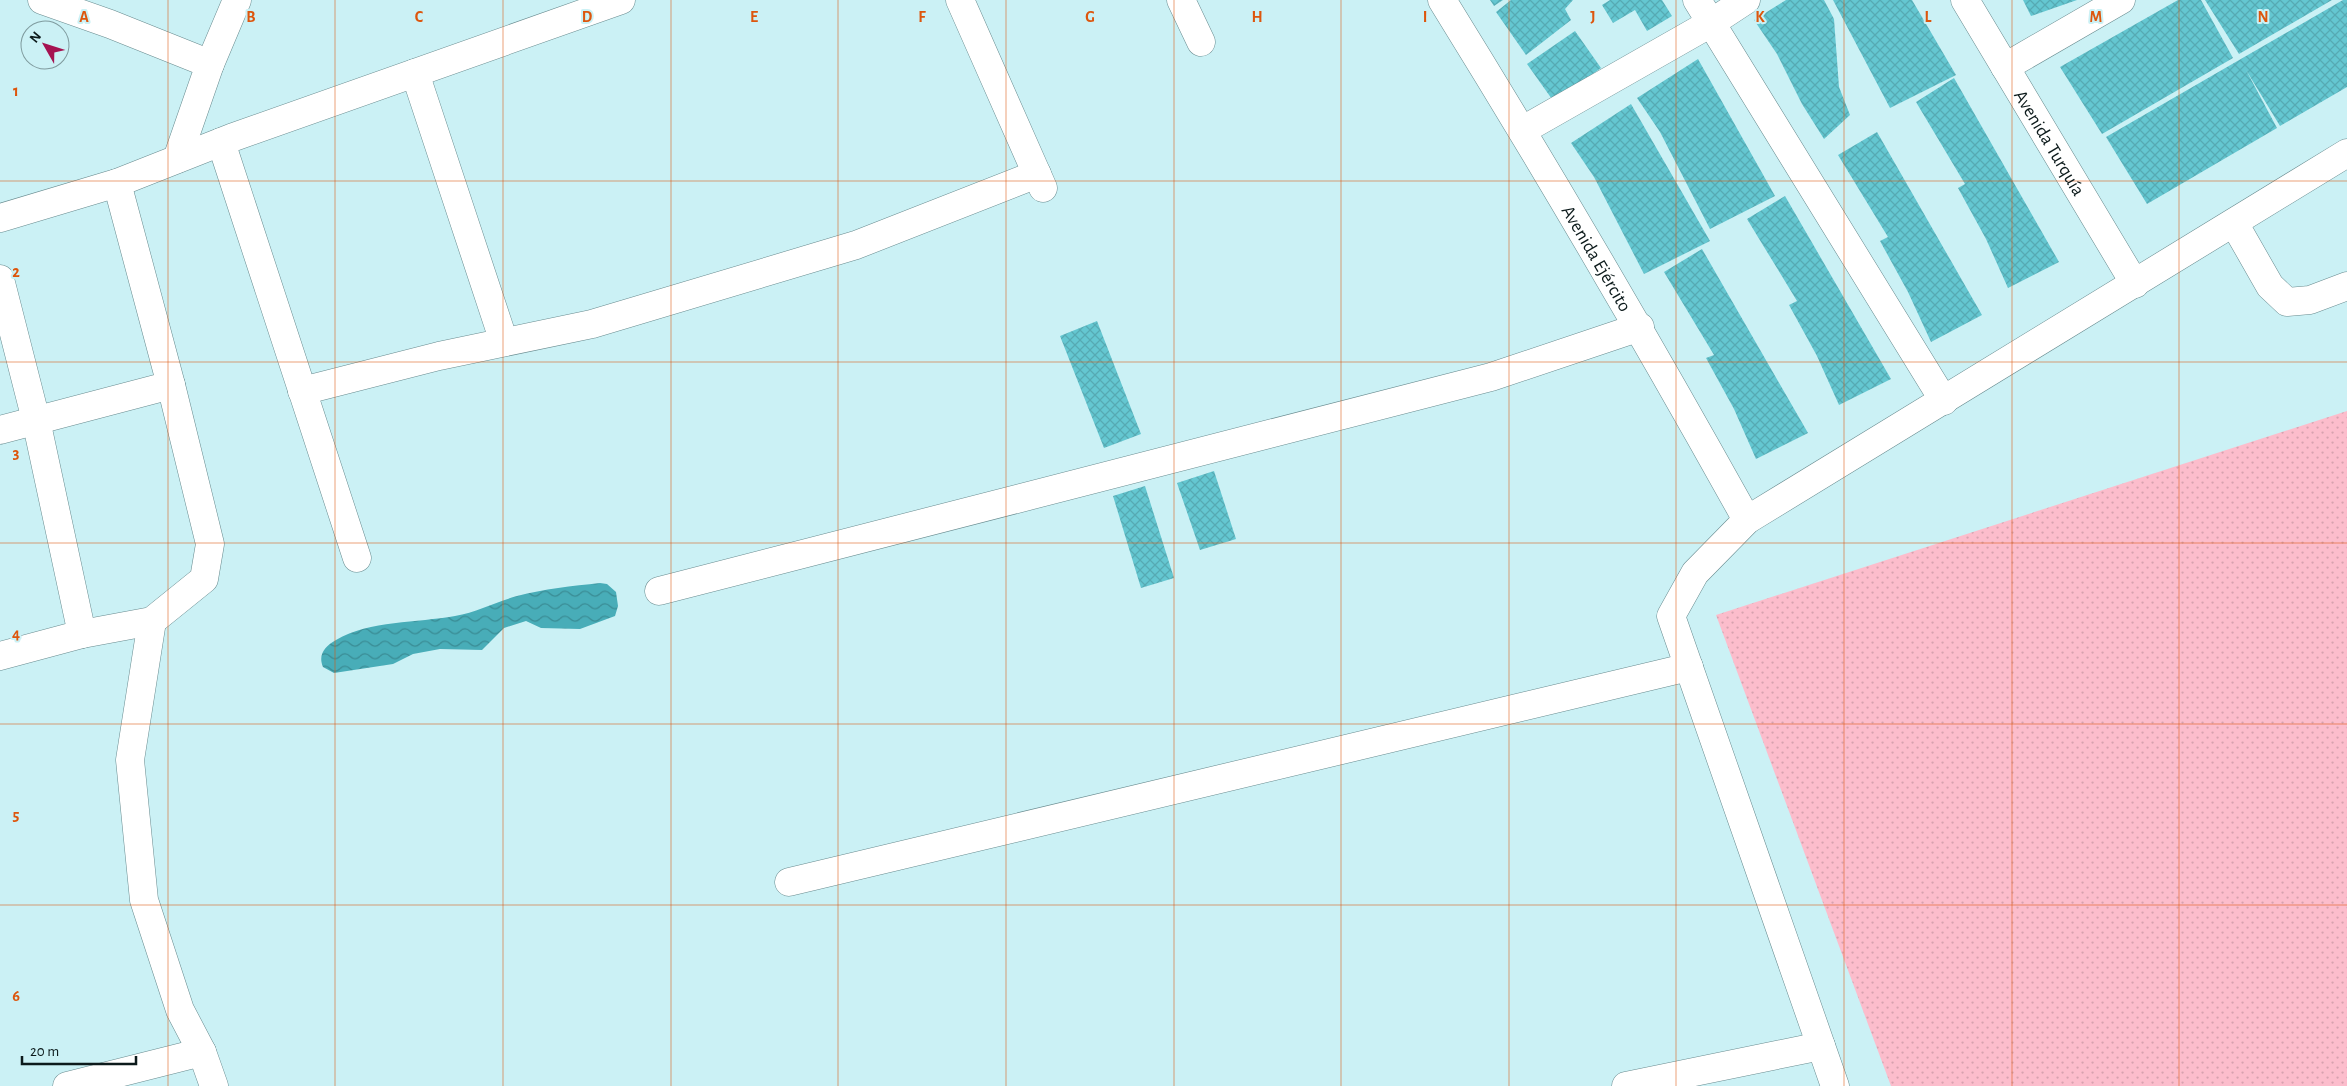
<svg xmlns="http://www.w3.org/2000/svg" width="2347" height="1086" font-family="'Alegreya Sans',sans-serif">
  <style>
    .grass { fill: url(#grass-dots) }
    .water { fill: url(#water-waves) }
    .building { fill: url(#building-cross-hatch) }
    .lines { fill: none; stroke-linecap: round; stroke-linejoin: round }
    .minor-casing { stroke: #688b8f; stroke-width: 29 }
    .minor { stroke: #fff; stroke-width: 28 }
    .grid { fill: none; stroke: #dd560d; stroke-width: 1; stroke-opacity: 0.55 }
    .labels { text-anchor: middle; stroke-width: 4; stroke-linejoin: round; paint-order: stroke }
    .street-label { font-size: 19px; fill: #0c1a1b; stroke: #cbf1f5 }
    .grid-label { font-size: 16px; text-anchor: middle; font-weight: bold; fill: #dd560d; stroke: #cbf1f5; stroke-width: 4; stroke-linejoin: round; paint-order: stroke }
  </style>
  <defs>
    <pattern id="grass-dots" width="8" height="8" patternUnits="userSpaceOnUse" patternTransform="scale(1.25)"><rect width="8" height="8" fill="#fcbdcc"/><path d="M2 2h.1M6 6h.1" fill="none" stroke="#d7a2af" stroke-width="1.8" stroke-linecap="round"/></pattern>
    <pattern id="water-waves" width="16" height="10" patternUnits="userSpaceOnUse" patternTransform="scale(1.25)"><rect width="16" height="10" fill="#48adb8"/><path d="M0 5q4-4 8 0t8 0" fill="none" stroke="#3a8c95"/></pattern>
    <pattern id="building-cross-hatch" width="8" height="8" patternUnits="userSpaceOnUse" patternTransform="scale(1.25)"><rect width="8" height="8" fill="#64c7d1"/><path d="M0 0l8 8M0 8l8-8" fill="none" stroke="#56aab3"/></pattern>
  </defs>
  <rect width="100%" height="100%" fill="#cbf1f5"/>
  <!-- grass -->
  <path class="grass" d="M2347,411v675h-456l-175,-471z"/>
  <!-- water -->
  <path class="water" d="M600,583l7,1 9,8 2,14 -3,10 -35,13 -39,-1 -15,-7 -22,7 -22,22 -42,-1 -27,5 -20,10 -59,9 -11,-6c-5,-12 1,-20 13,-27 34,-20 81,-17 119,-24 22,-4 41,-14 62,-20 27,-7 55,-10 83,-13z"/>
  <!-- building -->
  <path class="building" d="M1490,0h13l-9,6z
    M1511,0h62l-8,9 6,11 -45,35 -30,-43z
    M1610,0h52l10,16 -25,15 -12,-21 -22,13 -11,-18z
    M1786,0h38l10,19 5,68 11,28 -26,24 -22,-35 -25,-50 -23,-34z
    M1833,0h79l44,75 -66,33z
    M2023,0h54l-46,16z
    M2178,0h23l32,58 -131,76 -42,-67z
    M2205,0h127l-93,54z
    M2343,0h4v87l-67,39 -34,-56 31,58 -130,76 -41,-67z
    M1575,31l26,37 -47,34 -27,-38z
    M1698,59l77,137 -65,33 -50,-97 -23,-34z
    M1954,78l105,184 -51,26 -22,-49 -28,-51 7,-4 -49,-82z
    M1631,104l79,137 -66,33 -50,-97 -23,-34z
    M1877,132l105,183 -51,27 -23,-50 -28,-51 8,-4 -50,-82z
    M1785,196l106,183 -52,26 -22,-49 -28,-51 8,-4 -50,-82z
    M1702,249l106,184 -52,26 -22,-50 -28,-51 8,-3 -50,-83z
    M1097,321l44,113 -37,14 -44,-112z
    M1214,471l22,68 -36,11 -23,-67z
    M1145,486l29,92 -33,10 -28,-92z"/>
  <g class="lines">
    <!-- minor casing -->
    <g class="minor-casing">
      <g id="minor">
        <path d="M42,0l68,24 100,40 -33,95"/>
        <path d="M960,0l83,188"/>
        <path d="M1181,0l20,42"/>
        <path id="s1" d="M1442,0c106,171 207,344 305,520"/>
        <path d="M1697,0l247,401"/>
        <path id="s2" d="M1965,0l170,284"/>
        <path d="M210,64l27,-64"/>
        <path d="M2005,67l116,-67"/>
        <path d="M415,73l89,269"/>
        <path d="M1523,130l188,-107 35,-23"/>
        <path d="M221,142l136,416"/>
        <path d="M0,218l117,-35 114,-45 390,-138"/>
        <path d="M2234,223l36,63 17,16 23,-2 37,-14"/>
        <path d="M0,279l36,141 46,214"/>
        <path d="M302,391l137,-35 153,-32 264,-79 181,-71"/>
        <path d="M0,430l171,-45"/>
        <path d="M659,591l832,-214 149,-50"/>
        <path d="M152,621l-22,139 14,140 36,110 22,42 12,34"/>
        <path d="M0,656l82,-22 70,-13 52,-42 6,-35 -39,-159 -54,-202"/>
        <path d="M789,882l900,-215"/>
        <path d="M67,1086l135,-34"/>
        <path d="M1626,1086l195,-40"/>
        <path d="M1835,1086l-164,-470 24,-43 52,-53 600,-367"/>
      </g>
    </g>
    <!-- minor -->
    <use href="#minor" class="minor"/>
  </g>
  <!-- grid -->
  <path class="grid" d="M168,0v1086M335,0v1086M503,0v1086M671,0v1086M838,0v1086M1006,0v1086M1174,0v1086M1341,0v1086M1509,0v1086M1676,0v1086M1844,0v1086M2012,0v1086M2179,0v1086M0,181h2347M0,362h2347M0,543h2347M0,724h2347M0,905h2347"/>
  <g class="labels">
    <!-- street labels -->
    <g class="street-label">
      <text dy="7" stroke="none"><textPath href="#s2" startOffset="166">Avenida Turquía</textPath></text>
      <text dy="7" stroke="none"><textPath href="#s1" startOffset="301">Avenida Ejército</textPath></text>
    </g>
  </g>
  <g class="grid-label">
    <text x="84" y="22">A</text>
    <text x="251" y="22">B</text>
    <text x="419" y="22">C</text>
    <text x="587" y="22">D</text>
    <text x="754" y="22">E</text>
    <text x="922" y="22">F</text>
    <text x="1090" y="22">G</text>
    <text x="1257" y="22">H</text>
    <text x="1425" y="22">I</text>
    <text x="1593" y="22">J</text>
    <text x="1760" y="22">K</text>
    <text x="1928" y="22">L</text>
    <text x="2096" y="22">M</text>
    <text x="2263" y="22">N</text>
    <text x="16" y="96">1</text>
    <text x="16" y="277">2</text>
    <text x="16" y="458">3</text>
    <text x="16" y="639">4</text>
    <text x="16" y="820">5</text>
    <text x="16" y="1001">6</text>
  </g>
  <!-- north arrow -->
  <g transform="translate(45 45) rotate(309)"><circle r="24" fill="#cbf1f5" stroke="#7f9b9e"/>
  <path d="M0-4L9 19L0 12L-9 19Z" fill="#a51351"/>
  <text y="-8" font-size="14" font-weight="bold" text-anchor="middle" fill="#0c1a1b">N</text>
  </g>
  <!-- scale -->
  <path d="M22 1056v8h114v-8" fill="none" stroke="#0c1a1b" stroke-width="2.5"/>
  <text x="30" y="1056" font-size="15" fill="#0c1a1b" stroke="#cbf1f5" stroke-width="4" paint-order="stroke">20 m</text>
</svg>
